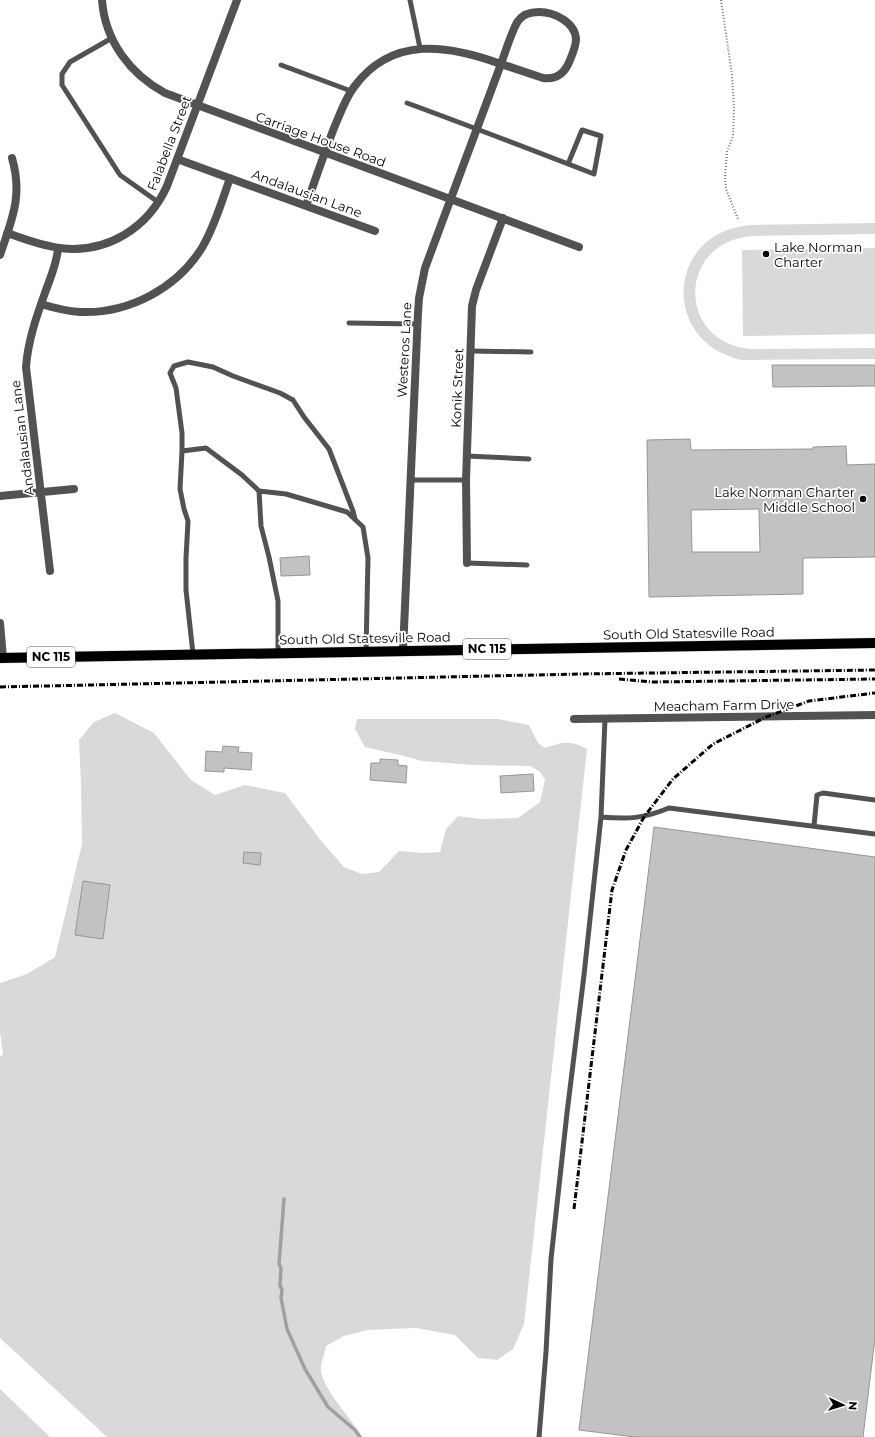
<svg xmlns="http://www.w3.org/2000/svg" width="875" height="1437" font-family="Montserrat,sans-serif">
  <style>
    .green { fill: #d9d9d9 }
    .lines { fill: none; stroke-linecap: round; stroke-linejoin: round }
    .stream { stroke: #a0a0a0; stroke-width: 3.5 }
    .building { fill: #c2c2c2; stroke: #969696; fill-rule: evenodd }
    .primary-casing { stroke: #dbdbdb; stroke-width: 11 }
    .path { stroke: #747474; stroke-width: 2; stroke-dasharray: 1 2; stroke-linecap: butt }
    .lane { stroke: #525252; stroke-width: 5 }
    .street { stroke: #525252; stroke-width: 8 }
    .primary { stroke: #000; stroke-width: 10 }
    .rail { stroke: #000; stroke-width: 3; stroke-dasharray: 6 2 1 2; stroke-linecap: butt }
    .poi-dot { fill: #000; stroke: #fff; stroke-width: 1.5 }
    .labels { text-anchor: middle; stroke-width: 3.5; stroke-linejoin: round; paint-order: stroke }
    .shield { fill: #fff; stroke: #4c4c4c; stroke-width: 1 }
    .shield-label { font-size: 12px; font-weight: bold; fill: #000 }
    .street-label { font-size: 13px; fill: #000; stroke: #fff }
    .poi-label { font-size: 13px; fill: #000; stroke: #fff; text-anchor: start }
  </style>
  <rect width="100%" height="100%" fill="#fff"/>
  <!-- green -->
  <path class="green" d="M875,223v11l-124,2c-75,7 -74,108 1,113l123,-1v11l-134,1c-82,-19 -74,-129 10,-135z
    M875,248v86l-132,2 -1,-86z
    M115,713l39,20 37,47 24,15 30,-10 40,8 37,49 22,25 18,7 17,-2 20,-21 24,2 17,-1 6,-23 12,-13 23,3 37,-1 22,-16 5,-22 -5,-8 -9,-6 -58,-1 -51,-4 -22,-6 -35,-8 -10,-18 2,-10h141l31,6 9,18 7,5c19,-6 24,-8 42,1l-63,575 -11,25 -16,11 -19,-2 -23,-23 -39,-7 -48,2 -24,6 -18,10c-1,8 -6,18 -5,25 3,21 30,46 41,66h-255l-107,-99v-282l3,-1 -3,-23v-49l27,-9 28,-17 27,-113 -1,-62 -2,-42 15,-18z
    M0,1389l50,48h-50z"/>
  <g class="lines">
    <!-- stream -->
    <path class="stream" d="M284,1199l-5,65 2,4 -1,17 2,5 -1,8 6,31 18,40 23,38 27,23 5,7"/>
  </g>
  <!-- building -->
  <path class="building" d="M772,365h103v21l-102,1z
    M690,439l1,11 122,-1v-2l33,-1 1,19 28,-1v93l-72,1v36l-154,3 -2,-157zM759,509l1,43h-68l-1,-42z
    M309,556l1,19 -29,1 -1,-18z
    M223,746l16,1 -1,5 14,1 -1,17 -27,-2v4l-19,-1 1,-20 16,1z
    M380,759l18,1v5l9,1 -1,17 -36,-3 1,-17h9z
    M533,774l1,17 -33,2 -1,-17z
    M654,827l221,30v481l-12,99h-228l-56,-7z
    M244,852l17,1 -1,12 -17,-2z
    M83,881l27,4 -7,54 -28,-4z"/>
  <g class="lines">
    <!-- primary casing -->
    <g class="primary-casing">
      <path id="primary" d="M0,658l875,-15"/>
    </g>
    <!-- path -->
    <path class="path" d="M721,0l11,75 2,34 -1,27 -6,16 -2,25 1,12 12,30"/>
    <!-- lane -->
    <path class="lane" d="M410,0l10,48
      M112,38l-42,24 -8,12v11l58,90 38,27
      M281,65l70,26
      M407,103c63,23 125,47 187,71l7,-38 -19,-6 -14,34
      M349,323l68,1
      M471,351l60,1
      M182,451v-18l-6,-45 -6,-15 4,-7 14,-4 25,5 20,9 47,17 13,7 11,17 25,32 24,62 2,8
      M467,456l62,3
      M410,480h56
      M259,491l2,35 8,31 9,44v52
      M467,563l60,2
      M193,654l-7,-64v-32l2,-37 -4,-12 -4,-20 2,-38 24,-3 36,27 17,16 27,3 61,18 16,15 5,31 -2,93
      M601,817c28,2 41,2 68,-9l206,26
      M814,826l3,-31 6,-2 52,7
      M539,1437l7,-85 5,-93 16,-146 17,-138 17,-158 4,-98"/>
    <!-- street -->
    <path class="street" d="M102,0c3,41 28,74 63,93l414,154
      M177,159l198,72
      M306,206c9,-26 18,-52 28,-78 6,-14 11,-29 20,-41 38,-52 95,-42 147,-23 4,-11 11,-34 17,-43 5,-7 13,-9 21,-9 15,0 36,10 37,27 0,7 -3,14 -6,21 -5,13 -13,20 -27,18l-42,-14 -76,204 -6,30 -1,15 -15,338
      M7,233c17,6 35,13 53,15 47,6 88,-20 107,-62l70,-186
      M0,255c12,-36 23,-59 12,-97
      M41,304c13,4 25,7 39,8 49,2 98,-24 123,-66 12,-21 19,-45 27,-68
      M0,496l74,-7
      M467,563l-1,-83 6,-174 4,-16 27,-72
      M50,571l-24,-204c2,-27 11,-52 20,-77 5,-14 11,-27 12,-42
      M0,623l3,35
      M574,719l301,-4"/>
    <!-- primary -->
    <use href="#primary" class="primary"/>
    <!-- rail -->
    <path class="rail" d="M619,679l33,3 223,-3
      M0,687l578,-13 297,-4
      M574,1209l38,-319 14,-40 18,-33 29,-38 40,-35 53,-27 43,-16 66,-8"/>
  </g>
  <!-- markers -->
  <g class="poi-dot">
    <circle cx="766" cy="254" r="4"/>
    <circle cx="863" cy="499" r="4"/>
  </g>
  <g class="labels">
    <!-- shield labels -->
    <g class="shield">
      <rect x="463" y="639" width="48" height="20" rx="3"/>
      <rect x="27" y="647" width="48" height="20" rx="3"/>
    </g>
    <g class="shield-label">
      <text x="487" y="653">NC 115</text>
      <text x="51" y="661">NC 115</text>
    </g>
    <!-- street labels -->
    <g class="street-label">
      <text transform="translate(321 139) rotate(20)" y="5">Carriage House Road</text>
      <text transform="translate(169 143) rotate(-69)" y="5">Falabella Street</text>
      <text transform="translate(307 193) rotate(20)" y="5">Andalausian Lane</text>
      <text transform="translate(404 350) rotate(-87)" y="5">Westeros Lane</text>
      <text transform="translate(457 388) rotate(-88)" y="5">Konik Street</text>
      <text transform="translate(22 438) rotate(-97)" y="5">Andalausian Lane</text>
      <text transform="translate(689 633) rotate(-1)" y="5">South Old Statesville Road</text>
      <text transform="translate(365 638) rotate(-1)" y="5">South Old Statesville Road</text>
      <text transform="translate(724 705) rotate(-1)" y="5">Meacham Farm Drive</text>
    </g>
    <!-- poi labels -->
    <g class="poi-label">
      <text x="774" y="252">Lake Norman<tspan x="774" dy="15">Charter</tspan></text>
      <text x="855" y="497" text-anchor="end">Lake Norman Charter<tspan x="855" dy="15">Middle School</tspan></text>
    </g>
  </g>
  <!-- north arrow -->
  <g transform="translate(843 1405) rotate(94)" stroke="#ffffff" stroke-width="3" paint-order="stroke">
  <path d="M0-3L7 15L0 10L-7 15Z" fill="#000000"/>
  <text y="-6" font-size="11" font-weight="bold" text-anchor="middle" fill="#000000">N</text>
  </g>
</svg>
